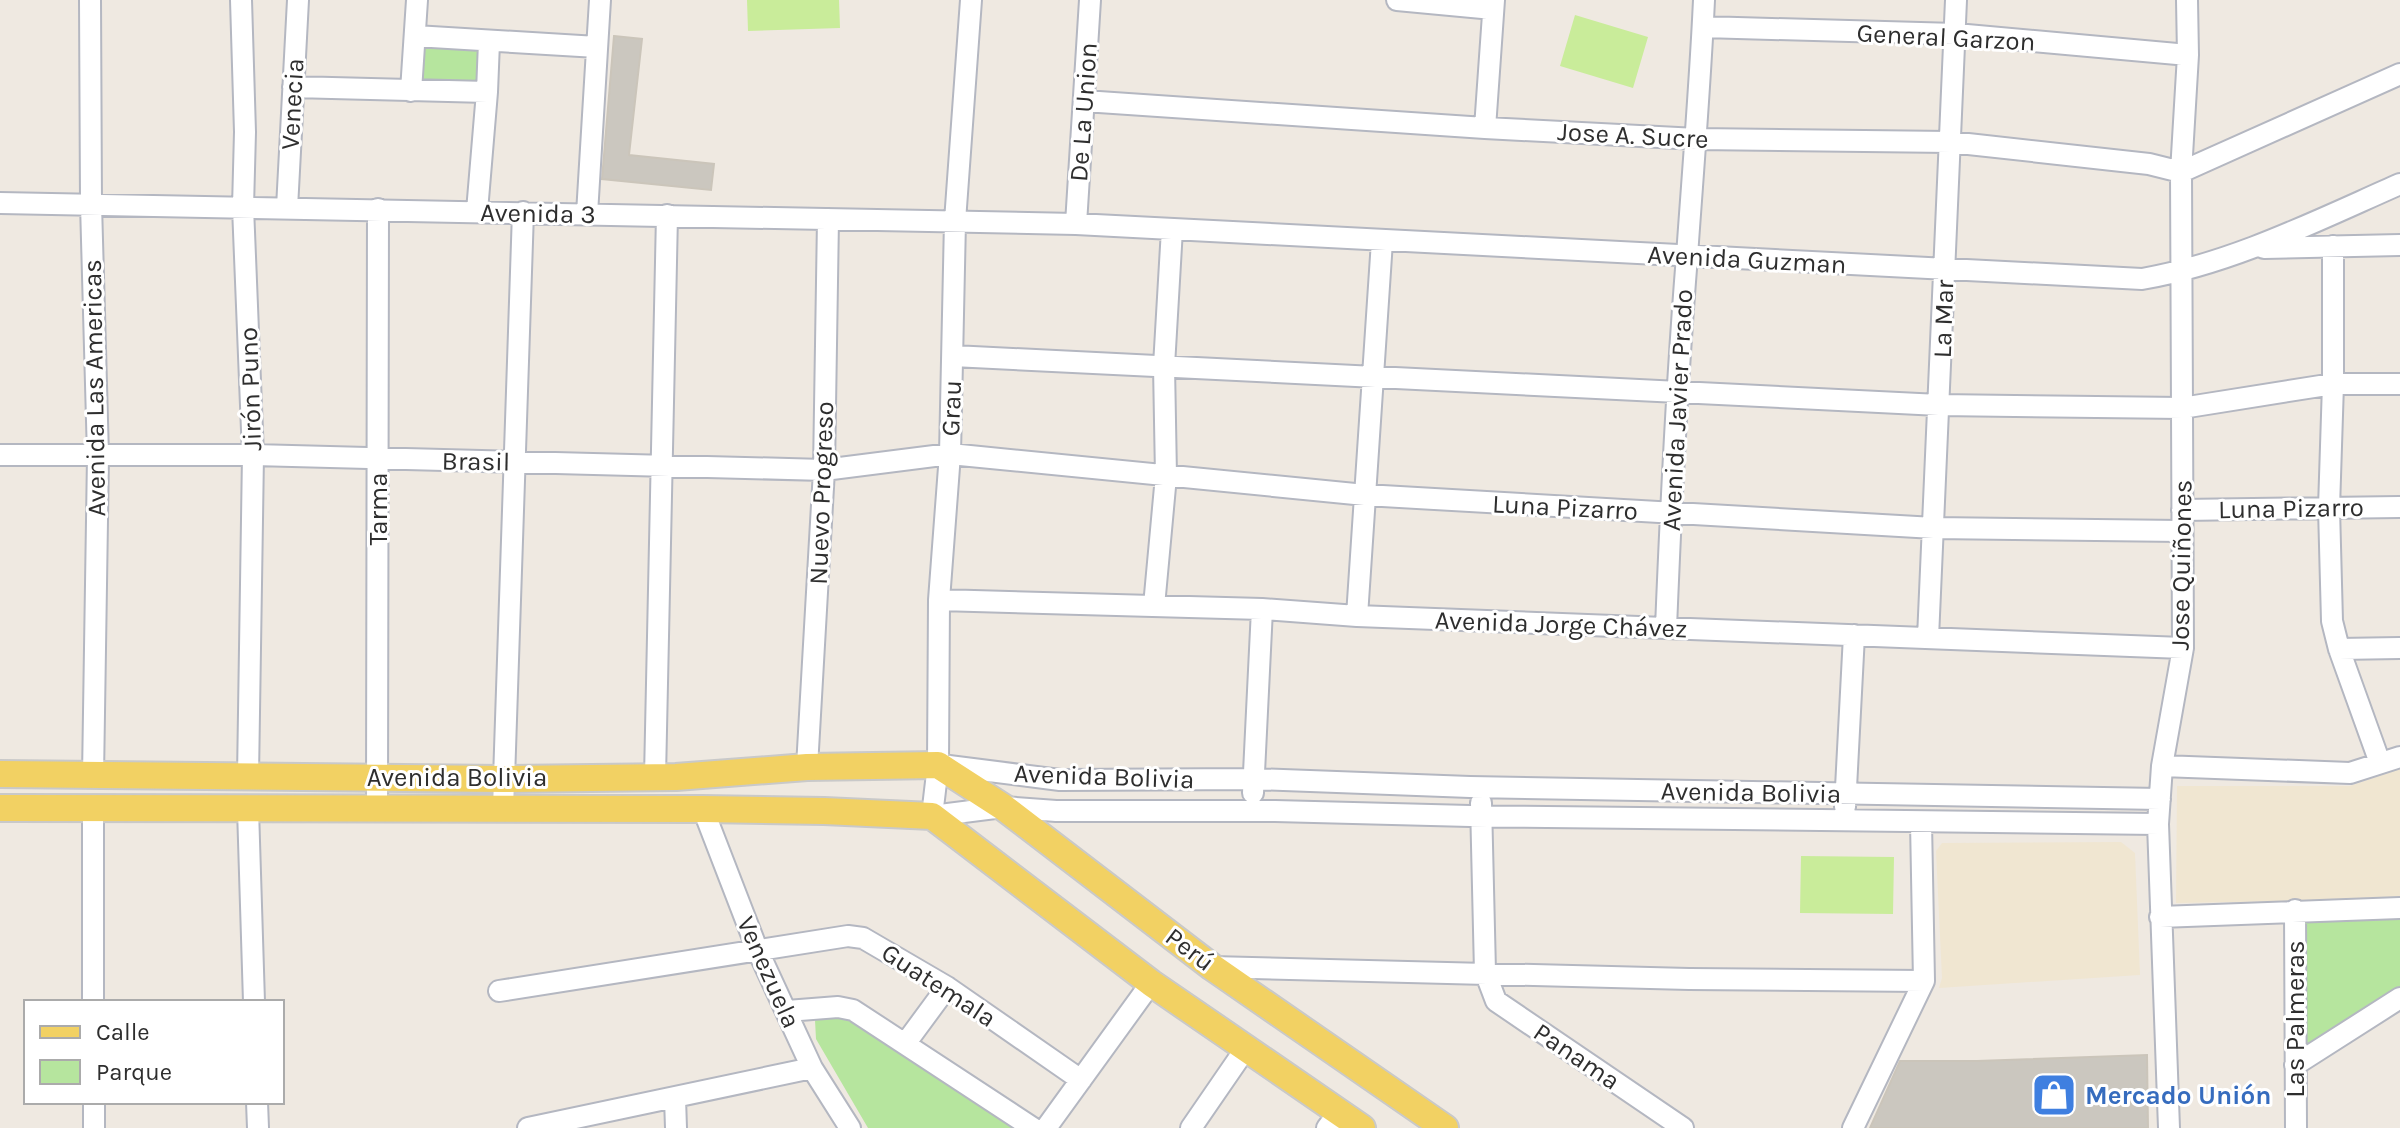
<svg xmlns="http://www.w3.org/2000/svg" width="2400" height="1128" font-family="Karla,sans-serif">
  <style>
    .education { fill: #f0e6d1 }
    .green { fill: #b6e59e }
    .pitch { fill: #c9ec9a }
    .building { fill: #cbc7bf; stroke: #cbc5ba; stroke-width: 2 }
    .lines { fill: none; stroke-linecap: round; stroke-linejoin: round }
    .minor-casing { stroke: #b4b7c1; stroke-width: 24 }
    .major-casing { stroke: #c9c9c9; stroke-width: 30 }
    .minor { stroke: #fff; stroke-width: 20 }
    .major { stroke: #f2d163; stroke-width: 26 }
    .labels { text-anchor: middle; stroke-width: 6; stroke-linejoin: round; paint-order: stroke }
    .street-label { font-size: 26px; fill: #2e2e2e; stroke: #fff }
    .shop-label { font-size: 26px; font-weight: bold; fill: #366cbe; stroke: #fff; text-anchor: start }
  </style>
  <rect width="100%" height="100%" fill="#efe9e1"/>
  <!-- education -->
  <path class="education" d="M2400,769v130l-224,4 1,-117h173z
    M2121,842l14,11 5,122 -201,13 3,-10 -6,-127 6,-8z"/>
  <!-- green -->
  <path class="green" d="M424,43l63,2 -2,40 -63,-2z
    M2400,915v73l-98,64v-133z
    M855,1013l168,115h-155l-52,-89 -1,-19 6,-5z"/>
  <!-- pitch -->
  <path class="pitch" d="M747,0h92l1,28 -92,3z
    M1575,15l73,22 -15,51 -73,-22z
    M1801,856l93,1 -1,57 -93,-1z"/>
  <!-- building -->
  <path class="building" d="M614,36l28,3 -13,116 85,9 -3,26 -109,-11z
    M2147,1055l1,73h-278l30,-67h77z"/>
  <g class="lines">
    <!-- minor casing -->
    <g class="minor-casing">
      <path id="minor" d="M90,0l1,204 7,252 -5,321
        M241,0l4,132 -2,75 10,248 -5,322
        M971,0l-16,221 -5,233 -11,146 -1,165 -6,51 71,-9 53,4h219l195,5 688,8
        M1397,0l96,9
        M1703,27l253,7 232,21
        M415,36l182,11
        M293,87l194,5
        M411,91l6,-91
        M1084,101l401,27 212,11 253,3 199,22 32,8 219,-98
        M1485,128l9,-128
        M0,203l1076,21 1066,55c91,-16 174,-58 258,-95
        M287,208l11,-208
        M477,211l10,-119 2,-50
        M587,214l13,-214
        M1076,224l14,-224
        M2333,246v138l-4,124 3,113 7,28 41,114
        M2264,248l136,-3
        M953,356l986,49 243,3 151,-24h67
        M0,455h253l571,15 126,-16 415,41 569,33 247,3
        M2182,510l218,-3
        M939,600l323,9 95,7 826,32
        M1154,606l12,-130 -2,-110 8,-137
        M1357,616l25,-375
        M1666,628c5,-124 11,-248 21,-372 6,-86 13,-170 17,-256
        M1928,638l28,-638
        M2339,649l61,-1
        M941,765l119,15 194,-1 216,8 690,12
        M2162,766l188,7 50,-16
        M807,767l17,-297 4,-251
        M655,777l12,-562
        M1253,793l9,-184
        M1481,803l4,169 11,29 187,127
        M1845,807l9,-172
        M93,809v193
        M248,809l6,193
        M377,809l1,-600
        M503,809l20,-597
        M703,809l54,140 55,119 38,60
        M2295,910l1,218
        M2160,917l240,-9
        M1212,967l477,12 235,2
        M499,991l349,-55 15,2 84,49 134,93
        M787,1011l51,-4 15,3 180,118
        M905,1044l42,-57
        M2295,1065l105,-67
        M675,1098l1,30
        M94,1102v26
        M257,1102l1,26
        M528,1128l284,-60
        M1046,1128l105,-145
        M1191,1128l55,-80
        M1327,1128l12,-16
        M1853,1128l71,-147 -3,-159
        M2169,1128l-11,-304 4,-58 21,-118 -2,-476 7,-117 -1,-55"/>
    </g>
    <!-- major casing -->
    <g class="major-casing">
      <path id="major" d="M0,774l504,5 172,-2 131,-10 131,-2 65,42 209,160 233,161
        M0,808l703,1 121,2 108,5 219,167 211,145"/>
    </g>
    <!-- minor -->
    <use href="#minor" class="minor"/>
    <!-- major -->
    <use href="#major" class="major"/>
  </g>
  <!-- icons -->
  <defs>
    <g id="shop-square" transform="scale(2.3)"><rect x="-9" y="-9" width="18" height="18" rx="4" fill="#3f7fe0" stroke="#fff"/><path d="M-5-2.5h2.3a2.7 3.5 0 0 1 5.4 0H5L5.5 6h-11ZM-1.5-2.5h3a1.5 2.3 0 0 0-3 0Z" fill="#fff"/></g>
  </defs>
  <g fill-rule="evenodd">
    <use href="#shop-square" x="2054" y="1095"/>
  </g>
  <g class="labels">
    <!-- street labels -->
    <g class="street-label">
      <text transform="translate(1946 37) rotate(3)" y="9">General Garzon</text>
      <text transform="translate(292 104) rotate(-87)" y="9">Venecia</text>
      <text transform="translate(1083 112) rotate(-86)" y="9">De La Union</text>
      <text transform="translate(1633 135) rotate(3)" y="9">Jose A. Sucre</text>
      <text transform="translate(538 213) rotate(1)" y="9">Avenida 3</text>
      <text transform="translate(1747 259) rotate(3)" y="9">Avenida Guzman</text>
      <text transform="translate(1943 319) rotate(-88)" y="9">La Mar</text>
      <text transform="translate(94 388) rotate(-91)" y="9">Avenida Las Americas</text>
      <text transform="translate(250 389) rotate(-92)" y="9">Jirón Puno</text>
      <text transform="translate(951 408) rotate(-88)" y="9">Grau</text>
      <text transform="translate(1677 410) rotate(-87)" y="9">Avenida Javier Prado</text>
      <text transform="translate(476 461) rotate(1)" y="9">Brasil</text>
      <text transform="translate(821 493) rotate(-88)" y="9">Nuevo Progreso</text>
      <text transform="translate(1565 507) rotate(3)" y="9">Luna Pizarro</text>
      <text transform="translate(2291 508) rotate(-1)" y="9">Luna Pizarro</text>
      <text transform="translate(378 509) rotate(-90)" y="9">Tarma</text>
      <text transform="translate(2181 565) rotate(-89)" y="9">Jose Quiñones</text>
      <text transform="translate(1561 624) rotate(2)" y="9">Avenida Jorge Chávez</text>
      <text transform="translate(1104 776) rotate(2)" y="9">Avenida Bolivia</text>
      <text x="457" y="786">Avenida Bolivia</text>
      <text transform="translate(1751 792) rotate(1)" y="9">Avenida Bolivia</text>
      <text transform="translate(1190 949) rotate(37)" y="9">Perú</text>
      <text transform="translate(769 972) rotate(66)" y="9">Venezuela</text>
      <text transform="translate(939 985) rotate(33)" y="9">Guatemala</text>
      <text transform="translate(2295 1019) rotate(-90)" y="9">Las Palmeras</text>
      <text transform="translate(1577 1056) rotate(34)" y="9">Panama</text>
    </g>
    <!-- shop labels -->
    <g class="shop-label">
      <text x="2085" y="1104">Mercado Unión</text>
    </g>
  </g>
  <!-- legend -->
  <rect x="24" y="1000" width="260" height="104" fill="#ffffff" stroke="#ababab" stroke-width="2"/>
  <rect x="40" y="1026" width="40" height="12" fill="#f2d163" stroke="#ababab" stroke-width="2"/>
  <text x="96" y="1040" font-size="24" fill="#2e2e2e">Calle</text>
  <rect x="40" y="1060" width="40" height="24" fill="#b6e59e" stroke="#ababab" stroke-width="2"/>
  <text x="96" y="1080" font-size="24" fill="#2e2e2e">Parque</text>
</svg>
